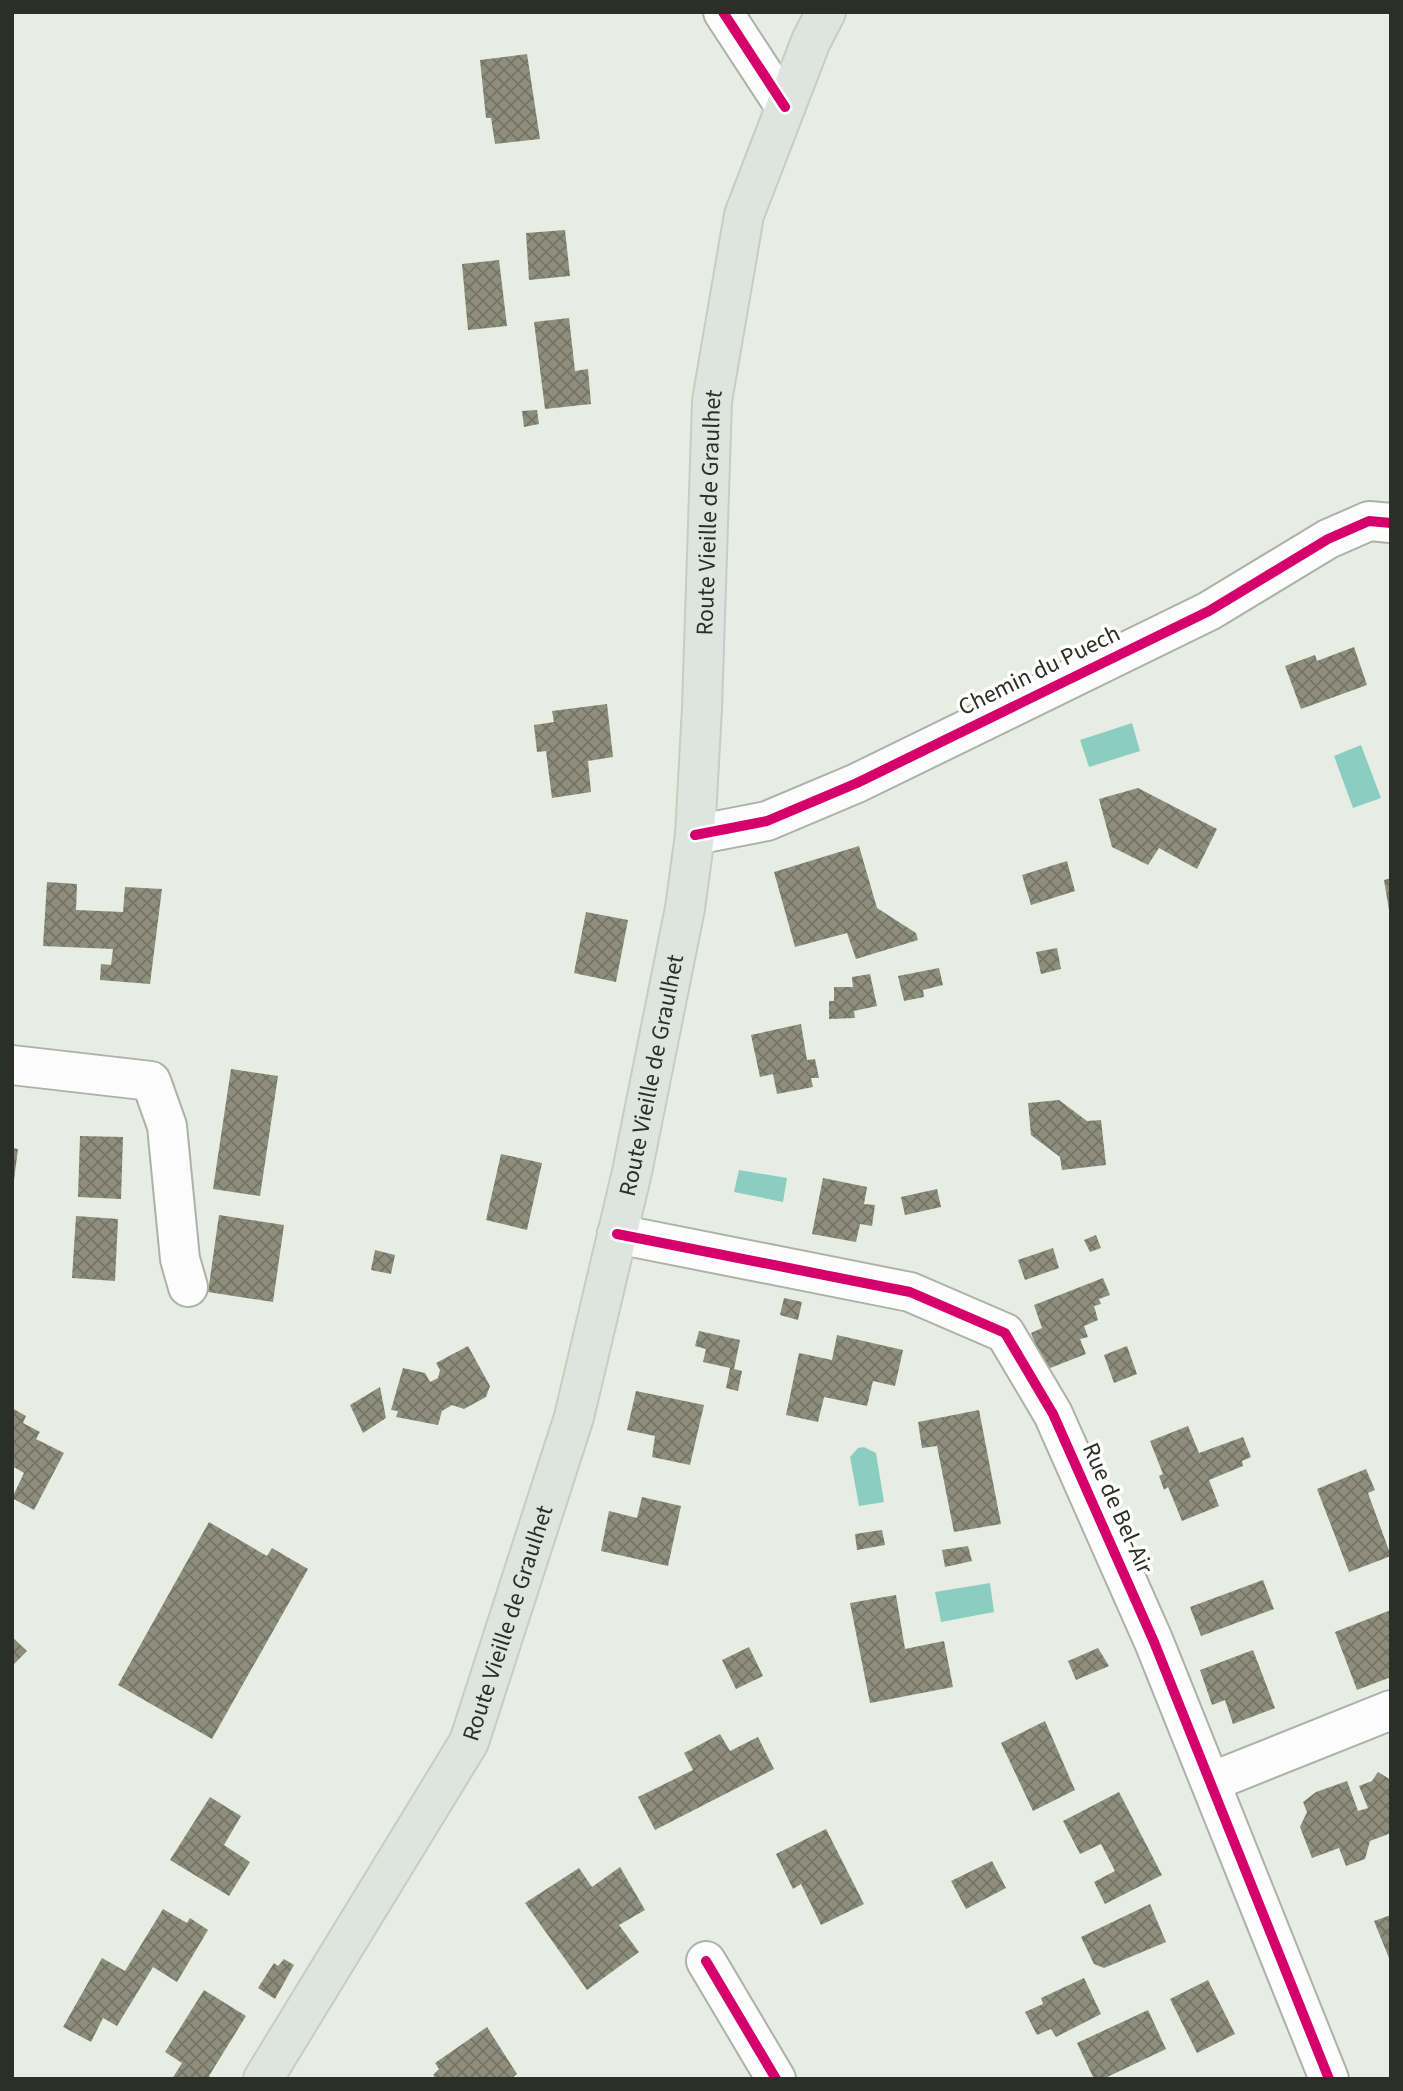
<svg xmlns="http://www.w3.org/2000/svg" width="1403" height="2091" font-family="'Source Sans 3',sans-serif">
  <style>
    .water { fill: #8ccdc2 }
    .building { fill: url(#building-cross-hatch) }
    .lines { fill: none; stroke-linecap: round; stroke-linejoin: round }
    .minor-casing { stroke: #adb1a9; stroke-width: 42 }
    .major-casing { stroke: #c8cbc6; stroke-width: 42 }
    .minor { stroke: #fbfcfb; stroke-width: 38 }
    .major { stroke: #dee5e0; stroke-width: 38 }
    .cycleway-casing { stroke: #fff; stroke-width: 15 }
    .cycleway { stroke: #d6006c; stroke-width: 10 }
    .labels { text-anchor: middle; stroke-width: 7; stroke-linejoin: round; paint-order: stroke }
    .street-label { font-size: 24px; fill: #2b2f28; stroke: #fff }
  </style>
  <defs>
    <pattern id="building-cross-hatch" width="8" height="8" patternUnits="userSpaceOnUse" patternTransform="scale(1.75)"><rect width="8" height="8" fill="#8d8e7c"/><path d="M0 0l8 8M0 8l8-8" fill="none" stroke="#737466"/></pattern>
  </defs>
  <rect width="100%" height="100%" fill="#e7ede2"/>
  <!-- water -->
  <path class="water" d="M1132,723l8,28 -51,16 -9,-27z
    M1361,745l20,53 -28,10 -19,-52z
    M739,1170l48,8 -4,24 -49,-10z
    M864,1447l12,6 8,49 -25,4 -9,-49 8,-9z
    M990,1583l4,29 -53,10 -6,-30z"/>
  <!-- building -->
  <path class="building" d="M527,54l13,85 -45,5 -4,-26h-5l-6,-58z
    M565,230l5,46 -41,4 -3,-47z
    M499,260l8,66 -39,4 -6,-66z
    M569,318l6,53 13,-2 3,35 -46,5 -11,-87z
    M537,410l2,14 -15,3 -2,-16z
    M1354,647l13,38 -66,24 -16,-43 30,-11 2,6z
    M607,704l6,53 -25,4 3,31 -39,6 -6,-47 -9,1 -3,-27 20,-3 -2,-11z
    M1138,788l79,41 -20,40 -38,-21 -11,17 -36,-18 -13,-48z
    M859,846l18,62 39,25 2,7 -62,19 -9,-26 -52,14 -21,-75z
    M1067,861l8,30 -44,14 -9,-30z
    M1391,878v32h-2l-5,-30z
    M47,882l30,2 -1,26 47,2 2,-25 37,2 -12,95 -50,-4 1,-16 10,1 2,-16 -70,-3z
    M586,912l42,8 -12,62 -42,-9z
    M1057,948l4,21 -20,5 -5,-22z
    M939,968l4,17 -20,5 1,7 -20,4 -6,-25z
    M870,974l7,32 -23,5 1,7 -26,1v-18h5v-14h19l-1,-10z
    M801,1024l6,36 8,-1 4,19h-8l2,9 -36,7 -4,-20 -13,3 -9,-42z
    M231,1069l47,7 -18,120 -47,-7z
    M1059,1100l28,21 14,-1 5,45 -44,5 -2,-13 -29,-22 -3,-32z
    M80,1136l43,1 -2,62 -43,-2z
    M12,1148l6,1 -4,31h-2z
    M501,1154l41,9 -15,67 -41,-10z
    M823,1178l44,9 -3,17 11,1 -3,21 -12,-2 -4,18 -44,-8z
    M937,1189l4,18 -36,8 -4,-18z
    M219,1215l65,10 -11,77 -65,-10z
    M76,1216l42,3 -3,62 -43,-3z
    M1096,1235l5,13 -11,4 -6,-12z
    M1053,1248l6,20 -34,12 -7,-20z
    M375,1250l20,5 -4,19 -20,-4z
    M1103,1278l7,17 -11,4 2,5 -7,2 4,14 -14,6 4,11 -8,2 6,15 -41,16 -14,-37 11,-5 -8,-23z
    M784,1298l18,4 -4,18 -18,-5z
    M699,1331l41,9 -6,29 8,2 -4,20 -12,-3 4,-20 -27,-6 3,-13 -11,-3z
    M837,1335l66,15 -8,36 -22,-5 -6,25 -43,-9 -6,25 -32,-7 13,-62 33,7z
    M468,1346l22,40 -4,11 -22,12 -12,-4 -10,6 -4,14 -42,-8 2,-6 -7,-1 12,-42 22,5 5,9 8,-4 2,-8 -4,-7z
    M1127,1346l10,28 -23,9 -10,-28z
    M380,1387l6,31 -23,15 -13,-28z
    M636,1391l68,14 -14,60 -38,-8 3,-21 -28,-6z
    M12,1408l14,8 -3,7 17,9 -4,7 28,14 -30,57 -22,-12 12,-25 -12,-7z
    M979,1410l22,114 -47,8 -17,-86 -15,2 -4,-26z
    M1188,1426l11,27 44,-16 8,20 -9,4 1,5 -34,14 10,26 -37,15 -14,-34 -4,3 -5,-14 4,-2 -13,-33z
    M1366,1469l9,21 -7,3 23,63 -42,16 -32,-83z
    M642,1497l39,9 -13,60 -67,-15 8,-40 28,7z
    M209,1522l58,34 5,-8 36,21 -96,170 -94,-54z
    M882,1530l3,15 -28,5 -2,-16z
    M968,1546l4,15 -27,6 -3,-17z
    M1263,1580l11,29 -73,27 -11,-29z
    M896,1595l9,54 39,-8 9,46 -83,16 -20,-100z
    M1391,1610v67l-34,13 -22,-58z
    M12,1637l15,14 -15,15z
    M749,1647l14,29 -27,13 -14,-29z
    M1098,1648l11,18 -33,14 -8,-19z
    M1253,1650l22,58 -42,16 -8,-24 -13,5 -12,-35z
    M1045,1721l30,69 -42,21 -32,-68z
    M720,1734l10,17 28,-14 16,32 -119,61 -17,-33 55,-27 -9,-17z
    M1378,1772l13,8v53l-21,8 -5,18 -19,7 -7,-18 -27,10 -12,-31 7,-15 -4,-10 13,-10 31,-11 11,30 10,-3 -9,-22 13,-5z
    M1119,1792l43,83 -57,29 -11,-22 21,-11 -14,-27 -21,10 -17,-33z
    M210,1797l31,19 -17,29 26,17 -21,34 -59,-36z
    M826,1829l38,75 -43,21 -20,-41 -8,5 -17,-35z
    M992,1861l14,27 -40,21 -15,-28z
    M620,1867l25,43 -26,15 20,27 -52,38 -62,-87 54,-35 13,19z
    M1150,1904l16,38 -62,26 -10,-4 -13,-27z
    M163,1909l24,14 3,-5 18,12 -31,52 -24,-15 -36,59 -14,-8 -12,24 -28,-15 39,-69 23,13z
    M1391,1915v48l-17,-42z
    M284,1959l10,6 -19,34 -17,-11 16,-25 4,3z
    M1084,1978l17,36 -45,23 -5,-8 -14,6 -12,-23 18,-8 -2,-6z
    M1208,1980l27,54 -38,19 -27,-54z
    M204,1990l42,26 -37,60 4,3h-41l10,-16 -17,-11z
    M1148,2010l18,39 -63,30h-9l-17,-36z
    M487,2027l30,47 -6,5h-75l-3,-4 6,-6 -4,-6z"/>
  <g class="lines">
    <!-- minor casing -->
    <g class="minor-casing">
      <path id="minor" d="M723,12l62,95
        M695,835l72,-14 90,-38 352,-172 119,-72 41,-18 22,2
        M12,1065l139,16 16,45 13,133 8,28
        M617,1234l293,58 95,41 48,81 101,228 175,437
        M1211,1782l180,-72
        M706,1961l70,118"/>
    </g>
    <!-- major casing -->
    <g class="major-casing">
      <g id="major">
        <path id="s1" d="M263,2079l206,-337 105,-325 58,-245 53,-264 10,-73 7,-127 10,-307 32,-186 67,-174 15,-29"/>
      </g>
    </g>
    <!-- minor -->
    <use href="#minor" class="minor"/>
    <!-- major -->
    <use href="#major" class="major"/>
    <!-- cycleway casing -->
    <g class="cycleway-casing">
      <path id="cycleway" d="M723,12l62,95
        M695,835l72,-14 90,-38 352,-172 119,-72 41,-18 22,2
        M617,1234l293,58 95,41 48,81 101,228 175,437
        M706,1961l70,118"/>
    </g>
    <!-- cycleway -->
    <use href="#cycleway" class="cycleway"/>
  </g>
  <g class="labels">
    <!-- street labels -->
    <g class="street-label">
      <text dy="8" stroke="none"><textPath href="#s1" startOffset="1654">Route Vieille de Graulhet</textPath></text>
      <text transform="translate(1039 670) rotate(-26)" y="8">Chemin du Puech</text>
      <text dy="8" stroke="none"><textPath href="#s1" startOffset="1087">Route Vieille de Graulhet</textPath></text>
      <text transform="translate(1118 1508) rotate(66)" y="8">Rue de Bel-Air</text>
      <text dy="8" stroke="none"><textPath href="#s1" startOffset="520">Route Vieille de Graulhet</textPath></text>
    </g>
  </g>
  <!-- border -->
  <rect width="1403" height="2091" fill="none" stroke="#2b2f28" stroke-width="28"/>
</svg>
